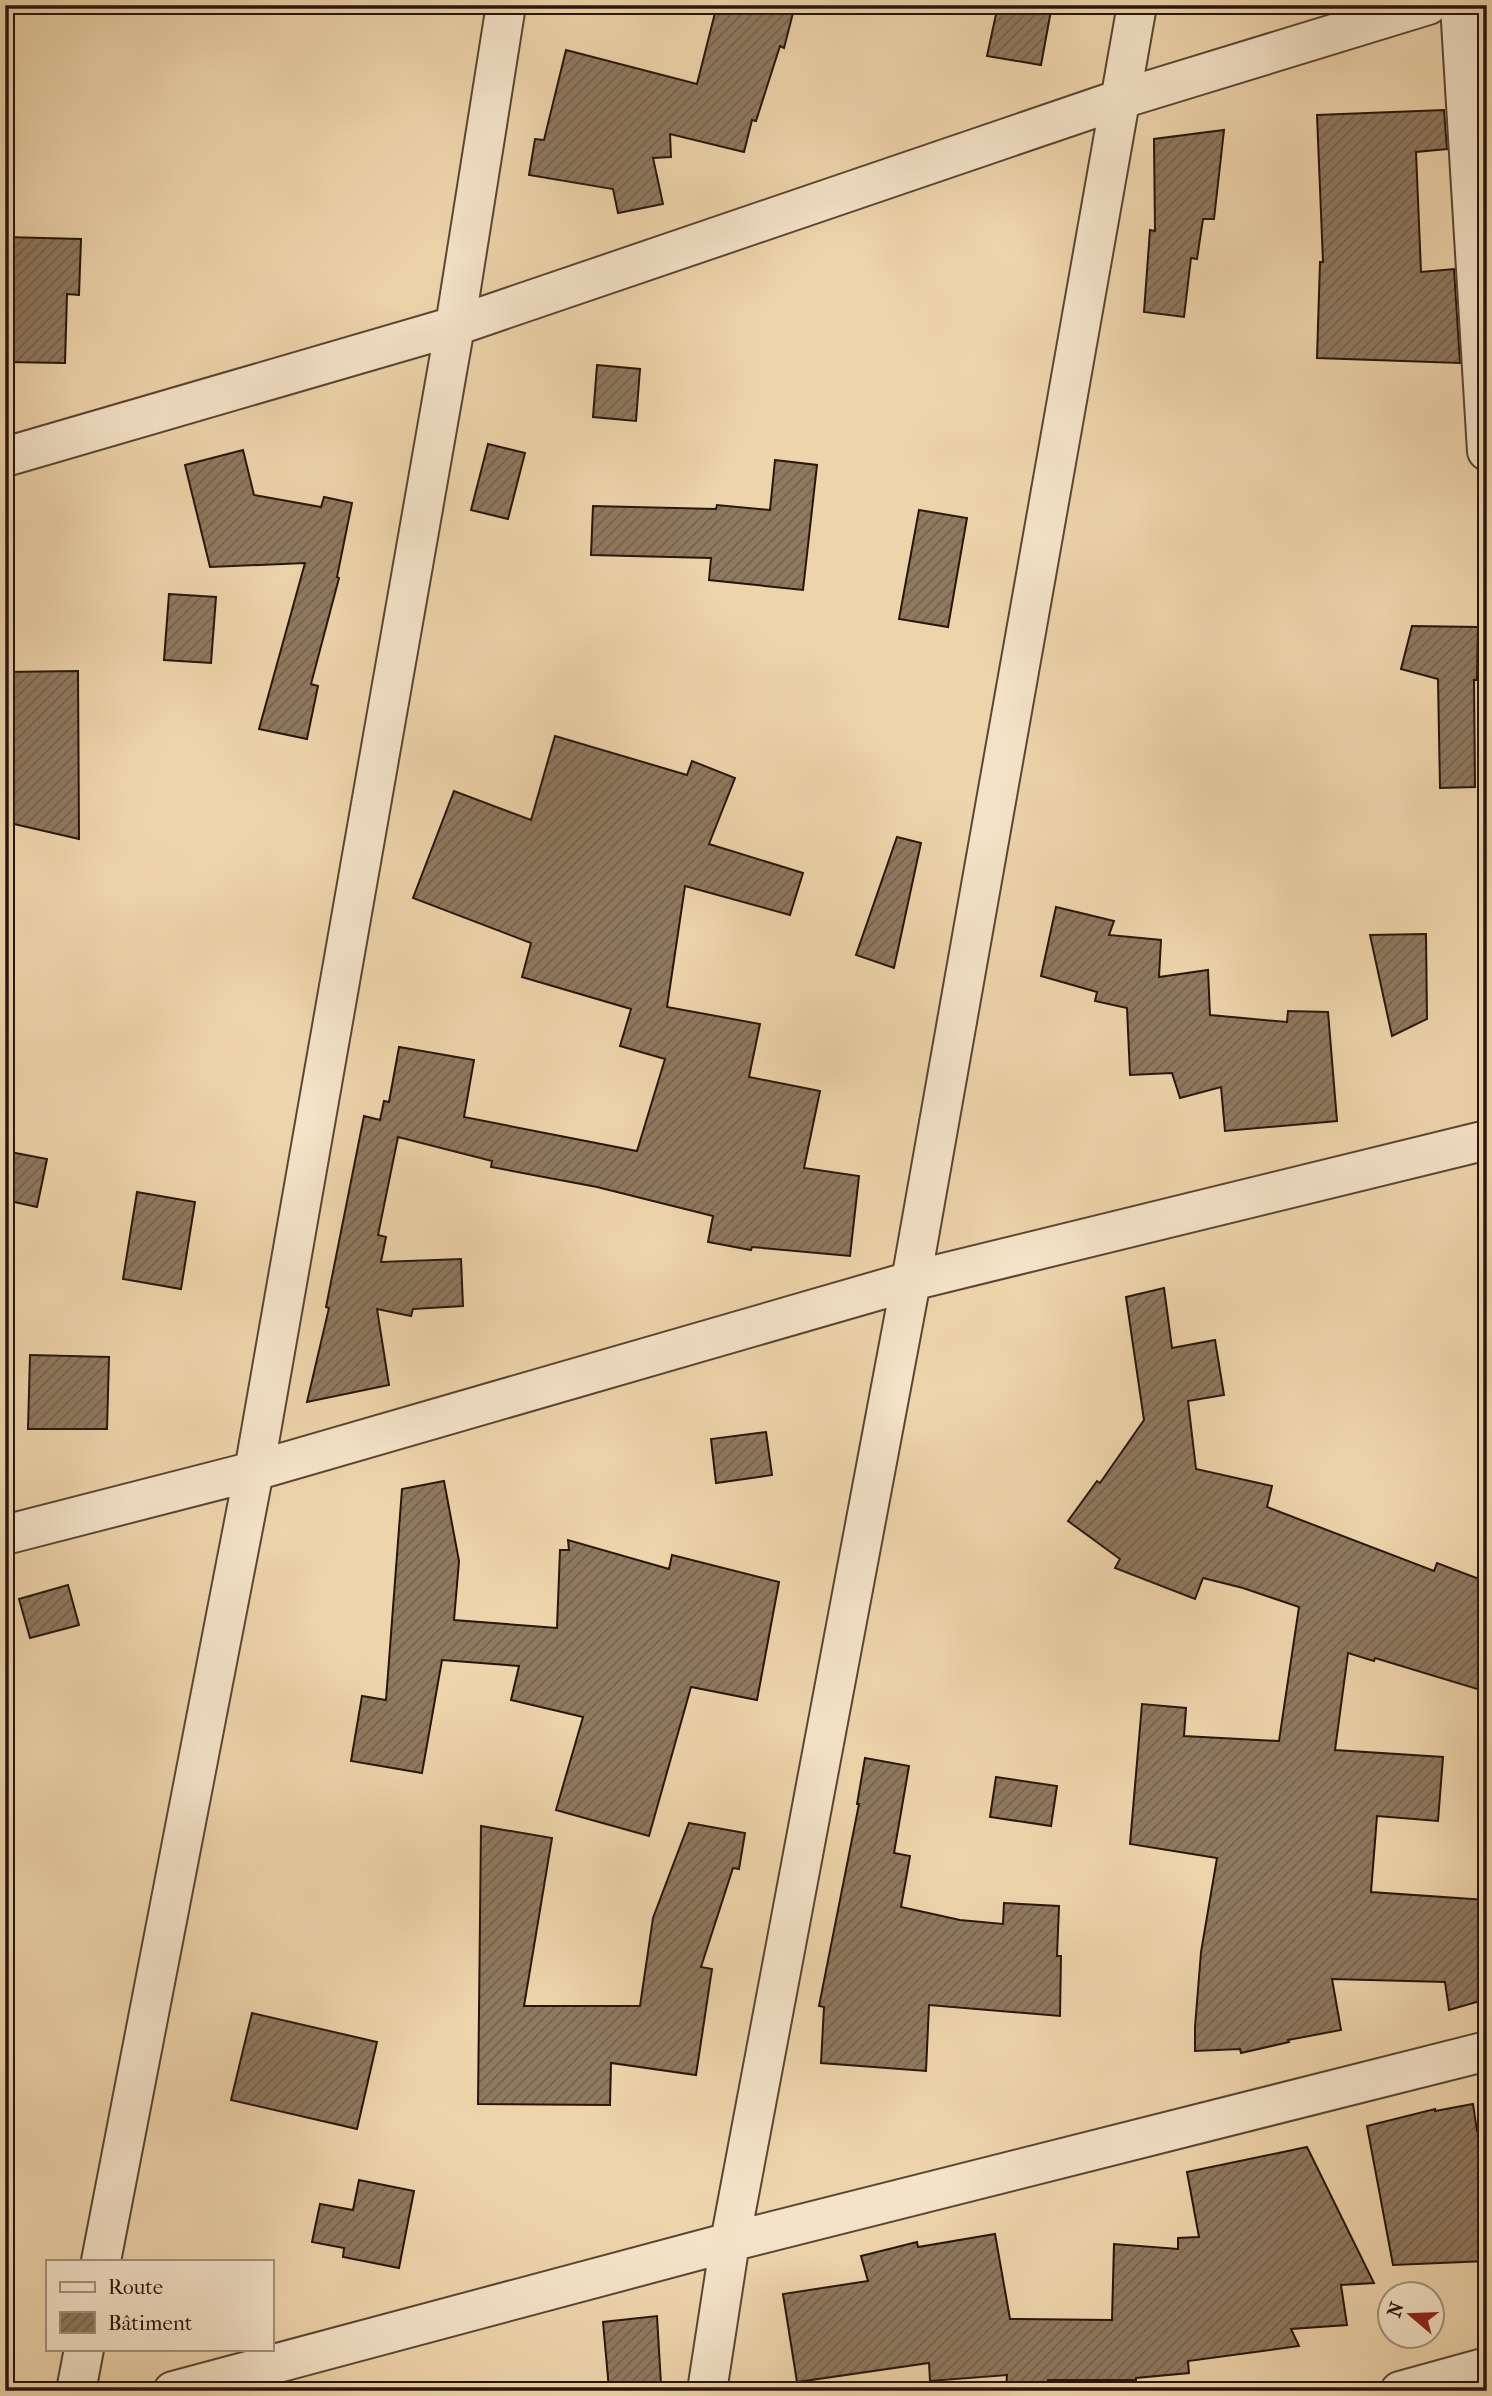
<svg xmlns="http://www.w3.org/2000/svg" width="1492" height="2396" font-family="'IM FELL French Canon',serif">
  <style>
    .building { fill: url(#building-hatch); stroke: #28160d; stroke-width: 2 }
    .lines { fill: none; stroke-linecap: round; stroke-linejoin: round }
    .minor-casing { stroke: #5a4634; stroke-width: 42 }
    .minor { stroke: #f4e3c8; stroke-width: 38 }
  </style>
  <defs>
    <pattern id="building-hatch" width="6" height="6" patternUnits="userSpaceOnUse" patternTransform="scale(1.75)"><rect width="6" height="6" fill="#8f795f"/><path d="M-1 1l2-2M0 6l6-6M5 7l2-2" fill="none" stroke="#75624d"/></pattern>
  </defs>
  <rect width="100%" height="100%" fill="#eed4ab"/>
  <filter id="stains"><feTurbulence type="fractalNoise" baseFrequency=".00286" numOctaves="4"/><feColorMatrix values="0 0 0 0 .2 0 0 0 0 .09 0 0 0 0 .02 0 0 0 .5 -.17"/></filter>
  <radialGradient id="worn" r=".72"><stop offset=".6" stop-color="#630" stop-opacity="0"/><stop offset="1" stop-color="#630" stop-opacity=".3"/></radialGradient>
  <!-- building -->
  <path class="building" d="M717,5h78l-11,43 -4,-2 -24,75 -4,-1 -8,32 -74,-18 1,23 -18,1 10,46 -45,9 -5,-24 -84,-14 6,-36 9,1 22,-90 131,34z
    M998,5h54l-11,60 -54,-9z
    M1444,110l3,39 -31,3 5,120 33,-3 6,94 -143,-5 3,-96h3l-6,-147z
    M1224,130l-10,89h-11l-6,40 -6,-1 -7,59 -40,-5 6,-82 5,1 -1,-92z
    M5,237l76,2 -2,56 -12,-1 -2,69 -60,-1z
    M597,365l43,4 -4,52 -43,-4z
    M488,444l37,9 -17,66 -37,-9z
    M243,450l11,45 67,12 3,-10 28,6 -15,74 2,1 -28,106 7,2 -11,53 -48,-10 46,-166 -95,4 -25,-102z
    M775,460l42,5 -14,125 -94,-10 2,-22 -120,-3 2,-49 123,3 1,-4 53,5z
    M919,510l48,8 -19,109 -49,-8z
    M169,594l47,3 -5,66 -47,-3z
    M1412,626l66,1 -1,53h-3l1,107 -35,1 -2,-109 -37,-10z
    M78,671l1,168 -74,-17v-150z
    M555,736l132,39 5,-14 43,17 -26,66 94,29 -13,42 -105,-29 -18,121 93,17 -11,53 71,14 -16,77 55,8 -9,80 -98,-9 -1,3 -43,-8 5,-26 -116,-29 -106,-20 1,-6 -94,-24 -20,98 8,2 -5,25 80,-3 2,47 -50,3 -2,7 -34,-7 12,76 -82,17 22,-94 -3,-1 38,-191 16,4 4,-19 5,1 10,-55 75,13 -10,57 173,34 28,-92 -45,-13 11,-37 -109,-32 9,-34 -118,-45 41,-107 77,29z
    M897,837l24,6 -27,125 -38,-13z
    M1056,907l58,14 -5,14 52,5 -2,37 49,-7 2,45 77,7 1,-11 40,1 9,109 -112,10 -4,-44 -41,11 -8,-25 -42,2 -3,-67 -32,-7 2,-9 -56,-16z
    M1426,934l1,85 -35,17 -22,-101z
    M5,1151l42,8 -10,48 -32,-7z
    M137,1192l58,10 -14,87 -58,-10z
    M1164,1288l8,60 43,-8 9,55 -36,6 8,68 76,17 -5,21 167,64 3,-8 50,19v110l-112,-34 -1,3 -26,-8 -13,97 108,7 -5,64 -61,-5 -6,76 115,8 1,99 -38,11 -4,-28 -113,-3 9,51 -53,10 1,2 -48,11 -1,-4 -45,2v-24l6,-75 16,-94 -87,-14 12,-140 44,4 -2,28 95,5 20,-134 -56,-19 -40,-10 -8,21 -80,-31 5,-9 -52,-38 29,-40 3,2 44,-63 -18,-123z
    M30,1355l79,2 -2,72h-79z
    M766,1432l6,43 -56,8 -5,-44z
    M444,1481l15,80 -5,59 103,8 3,-78h9l-1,-10 101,29 3,-14 107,27 -22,118 -66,-13 -42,149 -93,-26 27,-93 -72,-17 8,-34 -77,-6 -20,113 -71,-12 11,-65 24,4 16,-211z
    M68,1585l11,40 -49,13 -11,-39z
    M865,1758l44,8 -15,87 16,3 -9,51 59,13 43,4 1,-21 55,3 -2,50h4l-1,60 -131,-11 -3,66 -105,-8 3,-56 -5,-1 40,-202h-2z
    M996,1777l61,9 -6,40 -61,-9z
    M689,1823l56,10 -6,36 -6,-1 -32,99 11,2 -16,106 -85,-12 -1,42 -132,-1 3,-278 71,12 -28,168h116l13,-88z
    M252,2013l125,29 -20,87 -126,-29z
    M1473,2104l4,27 10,-1v131l-94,4 -26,-139 68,-17v2z
    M1307,2147l67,136 -33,2 6,40 -56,4 8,17 -111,15 1,12 -53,5v2h-88l-1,11h-41l1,-16 -77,6 -1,-18 -132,19 -14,-88 85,-13 -7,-25 56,-14 1,5 77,-13 15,85 102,1 2,-76 64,5v-11l21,-1 -12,-65z
    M359,2180l55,11 -15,77 -56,-11 1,-9 -32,-6 8,-38 33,6z
    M657,2316l4,68 -52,5 -6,-67z"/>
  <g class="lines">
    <!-- minor casing -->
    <g class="minor-casing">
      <path id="minor" d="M1460,5l27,446
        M5,457l450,-131 666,-227 307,-94
        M5,1535l249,-64 657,-190 576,-141
        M101,2261l153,-790 201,-1145 51,-321
        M76,2391l8,-42
        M173,2391l557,-149 757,-191
        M707,2391l23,-149 181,-961 226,-1276
        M1400,2391l87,-24"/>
    </g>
    <!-- minor -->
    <use href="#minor" class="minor"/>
  </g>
  <!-- margin -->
  <rect width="1492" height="2396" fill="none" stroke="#eed4ab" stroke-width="28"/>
  <rect x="7" y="7" width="1478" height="2382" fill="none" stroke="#28160d" stroke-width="3.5"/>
  <rect x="14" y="14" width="1464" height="2368" fill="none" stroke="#28160d" stroke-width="2"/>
  <!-- legend -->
  <rect x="46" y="2260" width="228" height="91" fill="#f4e3c8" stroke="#a2917d" stroke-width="2"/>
  <rect x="60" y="2282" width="35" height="10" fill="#f4e3c8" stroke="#a2917d" stroke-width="2"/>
  <text x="108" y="2294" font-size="21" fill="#28160d">Route</text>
  <rect x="60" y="2312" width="35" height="21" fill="url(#building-hatch)" stroke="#a2917d" stroke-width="2"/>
  <text x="108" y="2330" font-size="21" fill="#28160d">Bâtiment</text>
  <!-- north arrow -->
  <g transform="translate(1411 2315) rotate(289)"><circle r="33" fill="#f4e3c8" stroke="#a2917d" stroke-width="2"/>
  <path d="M0-5L12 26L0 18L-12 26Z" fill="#8f2418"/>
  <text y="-10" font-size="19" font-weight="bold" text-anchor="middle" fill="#28160d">N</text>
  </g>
  <rect width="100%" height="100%" filter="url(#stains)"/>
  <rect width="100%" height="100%" fill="url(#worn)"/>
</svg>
